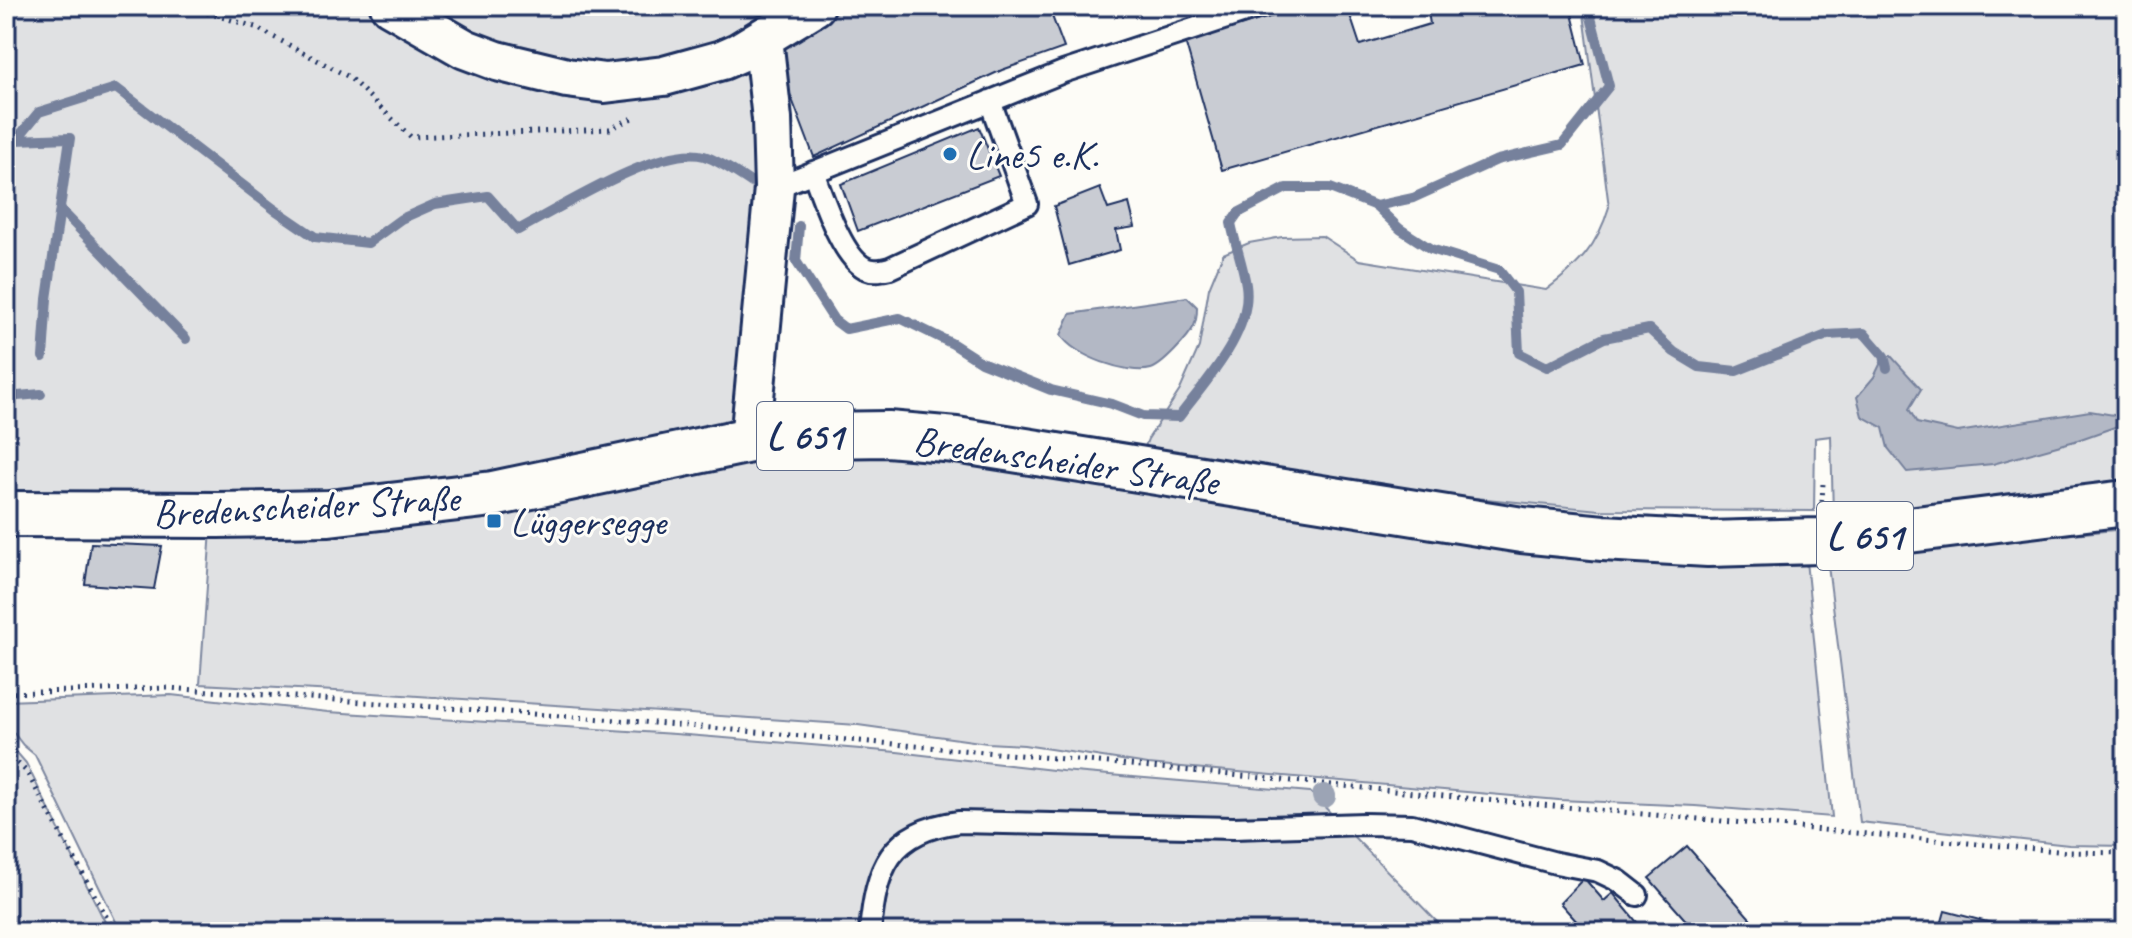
<svg xmlns="http://www.w3.org/2000/svg" width="2132" height="938" font-family="Caveat,sans-serif">
  <style>
    .green { fill: #e0e1e3; stroke: #7e88a0; stroke-width: 2 }
    .water { fill: #b3b8c5; stroke: #76819c; stroke-width: 2 }
    .lines { fill: none; stroke-linecap: round; stroke-linejoin: round }
    .stream { stroke: #76819c; stroke-width: 10 }
    .building { fill: #c9ccd3; stroke: #1b2f5e; stroke-width: 2 }
    .service-casing { stroke: #1b2f5e; stroke-width: 26 }
    .minor-casing { stroke: #1b2f5e; stroke-width: 44 }
    .primary-casing { stroke: #1b2f5e; stroke-width: 50 }
    .path { stroke: #1b2f5e; stroke-width: 5; stroke-dasharray: 2 6; stroke-linecap: butt }
    .service { stroke: #fdfcf7; stroke-width: 20 }
    .minor { stroke: #fdfcf7; stroke-width: 38 }
    .primary { stroke: #fdfcf7; stroke-width: 44 }
    .tree { fill: #9ca4b5 }
    .poi-dot { fill: #1f6fb2; stroke: #fdfcf7; stroke-width: 3 }
    .labels { text-anchor: middle; stroke-width: 6; stroke-linejoin: round; paint-order: stroke }
    .shield { fill: #fdfcf7; stroke: #5f6c8c; stroke-width: 2 }
    .shield-label { font-size: 38px; font-weight: bold; fill: #1b2f5e }
    .poi-label { font-size: 40px; fill: #1b2f5e; stroke: #fdfcf7; text-anchor: start }
    .street-label { font-size: 40px; fill: #1b2f5e; stroke: #fdfcf7 }
  </style>
  <rect width="100%" height="100%" fill="#fdfcf7"/>
  <filter id="ink" filterUnits="userSpaceOnUse"><feTurbulence type="fractalNoise" baseFrequency=".0125" numOctaves="2"/><feDisplacementMap in="SourceGraphic" scale="16" xChannelSelector="R" yChannelSelector="G"/><feConvolveMatrix kernelMatrix="1 2 1 2 8 2 1 2 1" color-interpolation-filters="sRGB"/></filter>
  <g filter="url(#ink)">
    <!-- green -->
    <path class="green" d="M6,6h753l-4,2 5,34 7,96 -30,290 -288,64 -443,-1z
      M1583,6h543v480l-138,18 -155,10 -2,-78 -16,2 -1,73 -215,-1 -278,-27 -178,-31 5,-13 32,-49 19,-43 10,-59 14,-34 26,-11 33,-6 40,-1 37,24 187,30c33,-25 51,-43 63,-83z
      M885,448l921,113 26,256 -137,-11 -136,-6 -411,-36 -124,-19 -37,-2 -129,-18 -485,-32 -173,-9 11,-154 532,-76z
      M2126,529v317l-57,-1 -209,-23 -33,-265z
      M171,695l157,17 347,22 222,18 165,19 248,21 137,140h-1326l-86,-177 -12,-10 -17,-22v-22z
      M6,740l20,23 84,169h-104z"/>
    <!-- water -->
    <path class="water" d="M1187,297l10,10c0,7 0,12 -3,19 -5,11 -32,40 -43,43 -23,6 -78,-13 -90,-34l9,-21z
      M1884,356h7l30,33 -12,20 8,14 41,9 132,-21 36,6v6l-51,18 -82,23 -86,8 -19,-24 -5,-20 -21,-12 -5,-19 17,-20z"/>
    <g class="lines">
      <!-- stream -->
      <path class="stream" d="M6,138l10,2 23,-28 77,-24 158,121 41,28 53,6 33,-24 34,-15 53,-8 30,34c40,-21 143,-86 186,-74 16,5 34,18 48,27
        M16,140l54,-2 -23,161 -4,58
        M1376,206l37,-8 84,-38 65,-15 47,-59 -21,-80
        M61,210l125,129
        M799,226l-3,35 38,59 12,9 54,-11 53,26 28,18 70,28 61,14 31,12 36,1c26,-35 74,-85 67,-132 -3,-20 -11,-41 -15,-62l7,-10 48,-25h44l46,18 24,23 31,20 68,21 17,22 3,61 28,14 57,-29 45,-9 25,23 25,15 37,4 91,-36 37,-2 20,23 3,12
        M6,397l35,-3"/>
    </g>
    <!-- building -->
    <path class="building" d="M822,6h257l-27,10 12,32 -62,22 -188,87 -46,-121z
      M1309,6h38l13,39 70,-21 -3,-18h143l15,59 -363,105 -37,-129z
      M979,127l20,49 -141,55 -17,-47z
      M1100,188l8,21 21,-6 6,24 -19,3 4,20 -51,15 -15,-59z
      M91,543l71,3 -8,43 -69,-5z
      M1687,846l75,86h-66l-47,-54z
      M1584,878l20,23 9,-8 32,39h-70l-2,-3 6,-5 -19,-21z
      M1945,911l81,21h-87z"/>
    <g class="lines">
      <!-- service casing -->
      <g class="service-casing">
        <path id="service" d="M813,172c10,25 28,84 52,96 9,4 16,2 25,0l137,-64 -37,-103
          M774,188l289,-116 200,-66
          M870,932c6,-64 19,-101 89,-110l274,6 131,-4 48,1 144,38 42,8 21,10 18,14"/>
      </g>
      <!-- minor casing -->
      <g class="minor-casing">
        <path id="minor" d="M390,6l75,43 32,12 70,17 38,5 59,-7 58,-16 16,-7 77,-47
          M750,440l24,-252 -2,-69 -9,-81"/>
      </g>
      <!-- primary casing -->
      <g class="primary-casing">
        <path id="primary" d="M6,514l211,1 112,-2 164,-19 257,-54 69,-5 69,-1 68,6 566,90 81,8 105,6 112,-3 306,-38"/>
      </g>
      <!-- path -->
      <path class="path" d="M184,6l71,21 94,50 62,60 199,-8 22,-11
        M1822,502l1,-19
        M6,693l162,-5 463,33 479,42 365,36 594,53 57,1
        M6,752l20,19 89,161"/>
      <!-- service -->
      <use href="#service" class="service"/>
      <!-- minor -->
      <use href="#minor" class="minor"/>
      <!-- primary -->
      <use href="#primary" class="primary"/>
    </g>
    <!-- trees -->
    <circle class="tree" cx="1324" cy="796" r="12"/>
  </g>
  <!-- markers -->
  <g class="poi-dot">
    <circle cx="950" cy="154" r="8"/>
    <rect x="486" y="513" width="16" height="16" rx="4"/>
  </g>
  <g class="labels">
    <!-- shield labels -->
    <g class="shield">
      <rect x="757" y="402" width="96" height="68" rx="6"/>
      <rect x="1817" y="502" width="96" height="68" rx="6"/>
    </g>
    <g class="shield-label">
      <text x="805" y="449">L 651</text>
      <text x="1865" y="549">L 651</text>
    </g>
    <!-- poi labels -->
    <g class="poi-label">
      <text x="966" y="168">Line5 e.K.</text>
      <text x="510" y="535">Lüggersegge</text>
    </g>
    <!-- street labels -->
    <g class="street-label">
      <text transform="translate(1066 460) rotate(8)" y="14">Bredenscheider Straße</text>
      <text transform="translate(306 505) rotate(-3)" y="14">Bredenscheider Straße</text>
    </g>
  </g>
  <!-- margin -->
  <rect width="2132" height="938" fill="none" stroke="#fdfcf7" stroke-width="32"/>
  <rect x="16" y="16" width="2100" height="906" fill="none" stroke="#1b2f5e" stroke-width="3" filter="url(#ink)"/>
</svg>
